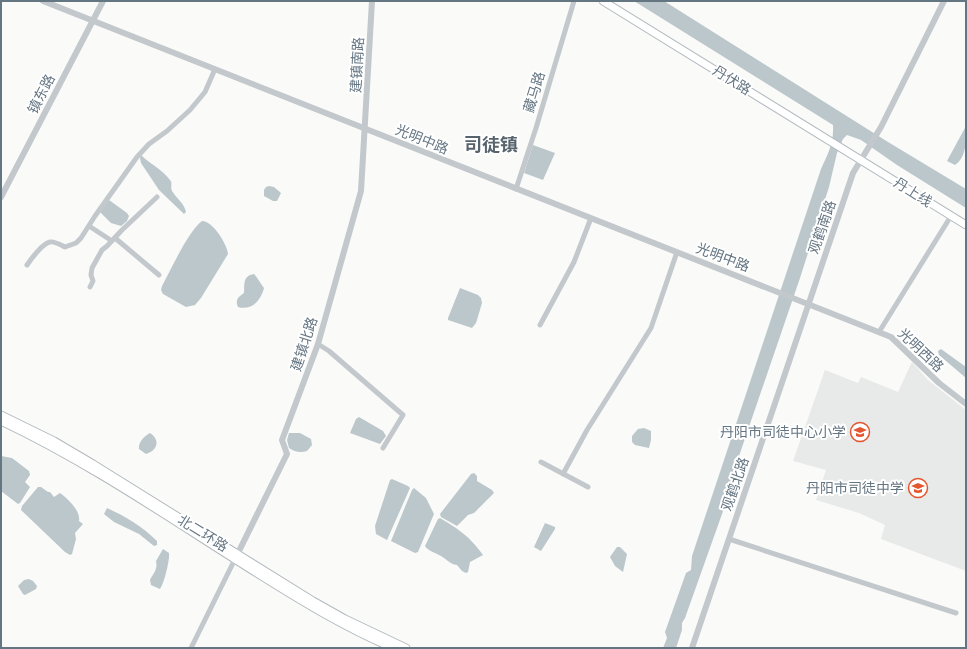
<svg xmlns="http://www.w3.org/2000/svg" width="967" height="649" font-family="'Fira Sans','Noto Sans SC',sans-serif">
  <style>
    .built { fill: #e8e9e9 }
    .water { fill: #bbc7cb }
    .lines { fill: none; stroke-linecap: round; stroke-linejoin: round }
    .secondary-casing { stroke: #b3babf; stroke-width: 9 }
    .minor { stroke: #c3c8cc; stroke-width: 5 }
    .tertiary { stroke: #c3c8cc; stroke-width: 6 }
    .secondary { stroke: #fff; stroke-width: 7 }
    .labels { text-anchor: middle; stroke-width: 4; stroke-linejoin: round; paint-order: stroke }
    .street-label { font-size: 14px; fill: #657683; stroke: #fff }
    .poi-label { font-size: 14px; fill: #657683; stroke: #fff; text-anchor: end }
    .district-label { font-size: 18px; font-weight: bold; fill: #57646e; stroke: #fff }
  </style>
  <rect width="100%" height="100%" fill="#fafaf8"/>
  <!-- built -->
  <path class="built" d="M912,362l16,18 38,30v161l-85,-32 4,-14 -26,-12 -43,-13 10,-30 -33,-9 32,-91 33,13 3,-6 37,15z"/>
  <!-- water -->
  <path class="water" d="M634,1h30l224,141 78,47v19l-69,-43 -36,-25 -14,-5 -4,4 -6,14 -8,34 -29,91 -74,216 1,6 -42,118 -3,5v7l-6,18h-13l4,-10 -2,-6 21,-59 5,-3 1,-14 129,-387c7,-15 13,-26 12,-44z
    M966,126c0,14 1,31 -11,39l-8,-4z
    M533,145l22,8 -12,27 -19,-7z
    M141,155c9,9 21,14 29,25 3,3 0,7 2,11 5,8 12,12 14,21l-2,2 -25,-24 -18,-27 -1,-5z
    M269,186l5,1 7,6 -4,8h-4l-9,-5v-6l2,-3z
    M109,200l18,13 2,3 -2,5 -6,5 -10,-3 -11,-11z
    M202,221c11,0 25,23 26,33l-27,44 -6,7 -9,2 -23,-13 -2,-4 1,-4c10,-18 25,-53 40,-65z
    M254,274c4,4 6,9 10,14 -3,12 -12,23 -26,19 -3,-7 0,-10 6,-14 1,-8 -2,-17 10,-19z
    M460,288l18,7 3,3 1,5 -6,20 -4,5 -24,-8v-2z
    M941,349l25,18v11l-27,-23 -1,-4z
    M359,417l24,14 3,5 -6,8 -30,-11 6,-14z
    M644,428l7,3v9l-2,8 -14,-3 -3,-3v-6l6,-7z
    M150,433c11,7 7,18 -4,21l-7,-5c-1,-6 5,-13 11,-16z
    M289,433h11l11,6 1,6 -5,6c-7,2 -12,1 -18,-3l-2,-8z
    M1,456l11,2 17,13 1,4 -5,7 5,5 -10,16 -2,1 -17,-13z
    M474,473l3,3v5l15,9 2,3 -20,20 -6,2 -11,11 -16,-9 -1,-3 31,-40z
    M392,479l16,7 2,2 -23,52 -11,-6 -1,-8 15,-46z
    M38,487h3l7,5h2l4,5 6,-4c8,6 21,18 19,28l4,3 -8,9 1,6 -4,15 -2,1 -5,-3 -44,-42 1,-4z
    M414,488l12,10 8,16 -16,38 -3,1 -24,-12 21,-51z
    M107,508c18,8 36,19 50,33v4l-3,1 -15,-12 -25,-12 -10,-8z
    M440,518c20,12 29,18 43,37l-13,7 -2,10 -2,1 -4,-2 -5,-6c-8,-1 -11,-7 -18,-10 -5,-3 -11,-4 -14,-9l13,-27z
    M545,523l10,4v2l-14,22 -7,-4z
    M617,547h3l7,7 -4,18 -8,-6 -5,-9z
    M163,549l6,4c1,7 -5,31 -9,36l-9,-4 -1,-5c3,-7 8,-10 6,-19z
    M29,579l4,2 4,5 -1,3 -11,6 -2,-1 -5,-8 6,-6z"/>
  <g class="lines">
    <!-- secondary casing -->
    <g class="secondary-casing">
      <path id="secondary" d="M603,1l363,224
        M1,415l53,26 39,23 220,137 32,18 61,29
        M1,421c91,43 174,101 259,154 43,27 86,53 133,73"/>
    </g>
    <!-- minor -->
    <path class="minor" d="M516,189l20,-61 38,-127
      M89,226l23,15
      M115,238l44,37
      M27,265c4,-6 16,-22 23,-23 4,-1 11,3 15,5l11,-4 5,-5 14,-22 42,-59 12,-13 18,-13 23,-21 15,-18 10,-23
      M90,287l3,-6 -2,-6 1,-7 10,-18 5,-4 15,-16 35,-33
      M540,325l34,-63 17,-44
      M879,332l72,-116
      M318,344l11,7 74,64 -20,33
      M541,462l47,25
      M563,474l24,-44 64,-102 26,-76
      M729,539l227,74
      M191,648l44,-89"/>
    <!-- tertiary -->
    <path class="tertiary" d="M43,1l848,336 48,46 27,21
      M1,197l102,-196
      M237,555l50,-101 -5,-14 36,-96 43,-153 11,-190
      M692,648l161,-475 28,-46 63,-126"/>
    <!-- secondary -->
    <use href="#secondary" class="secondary"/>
  </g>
  <!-- icons -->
  <defs>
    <g id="school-ring" transform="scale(1)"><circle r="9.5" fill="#fff" stroke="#e4572e" stroke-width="1.5"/><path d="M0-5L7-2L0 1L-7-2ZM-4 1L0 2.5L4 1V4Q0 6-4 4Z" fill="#e4572e"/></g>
  </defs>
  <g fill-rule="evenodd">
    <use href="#school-ring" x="860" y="432"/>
    <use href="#school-ring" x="918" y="488"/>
  </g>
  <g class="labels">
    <!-- street labels -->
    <g class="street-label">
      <text transform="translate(357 65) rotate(-87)" y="5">建镇南路</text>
      <text transform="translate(732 80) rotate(32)" y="5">丹伏路</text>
      <text transform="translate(534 92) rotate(-73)" y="5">藏马路</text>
      <text transform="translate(41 94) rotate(-63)" y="5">镇东路</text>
      <text transform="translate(422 139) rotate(22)" y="5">光明中路</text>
      <text transform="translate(913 192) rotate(32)" y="5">丹上线</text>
      <text transform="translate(822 227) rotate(-71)" y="5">观鹤南路</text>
      <text transform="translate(723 257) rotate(21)" y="5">光明中路</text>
      <text transform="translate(304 344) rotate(-72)" y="5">建镇北路</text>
      <text transform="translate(921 350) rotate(43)" y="5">光明西路</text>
      <text transform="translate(735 484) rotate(-71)" y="5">观鹤北路</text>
      <text transform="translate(203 533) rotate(32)" y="5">北二环路</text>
    </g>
    <!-- poi labels -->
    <g class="poi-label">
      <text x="846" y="437">丹阳市司徒中心小学</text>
      <text x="904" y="493">丹阳市司徒中学</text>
    </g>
    <!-- district labels -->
    <g class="district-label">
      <text x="491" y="151">司徒镇</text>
    </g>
  </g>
  <!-- border -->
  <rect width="967" height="649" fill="none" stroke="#657683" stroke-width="4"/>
</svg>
